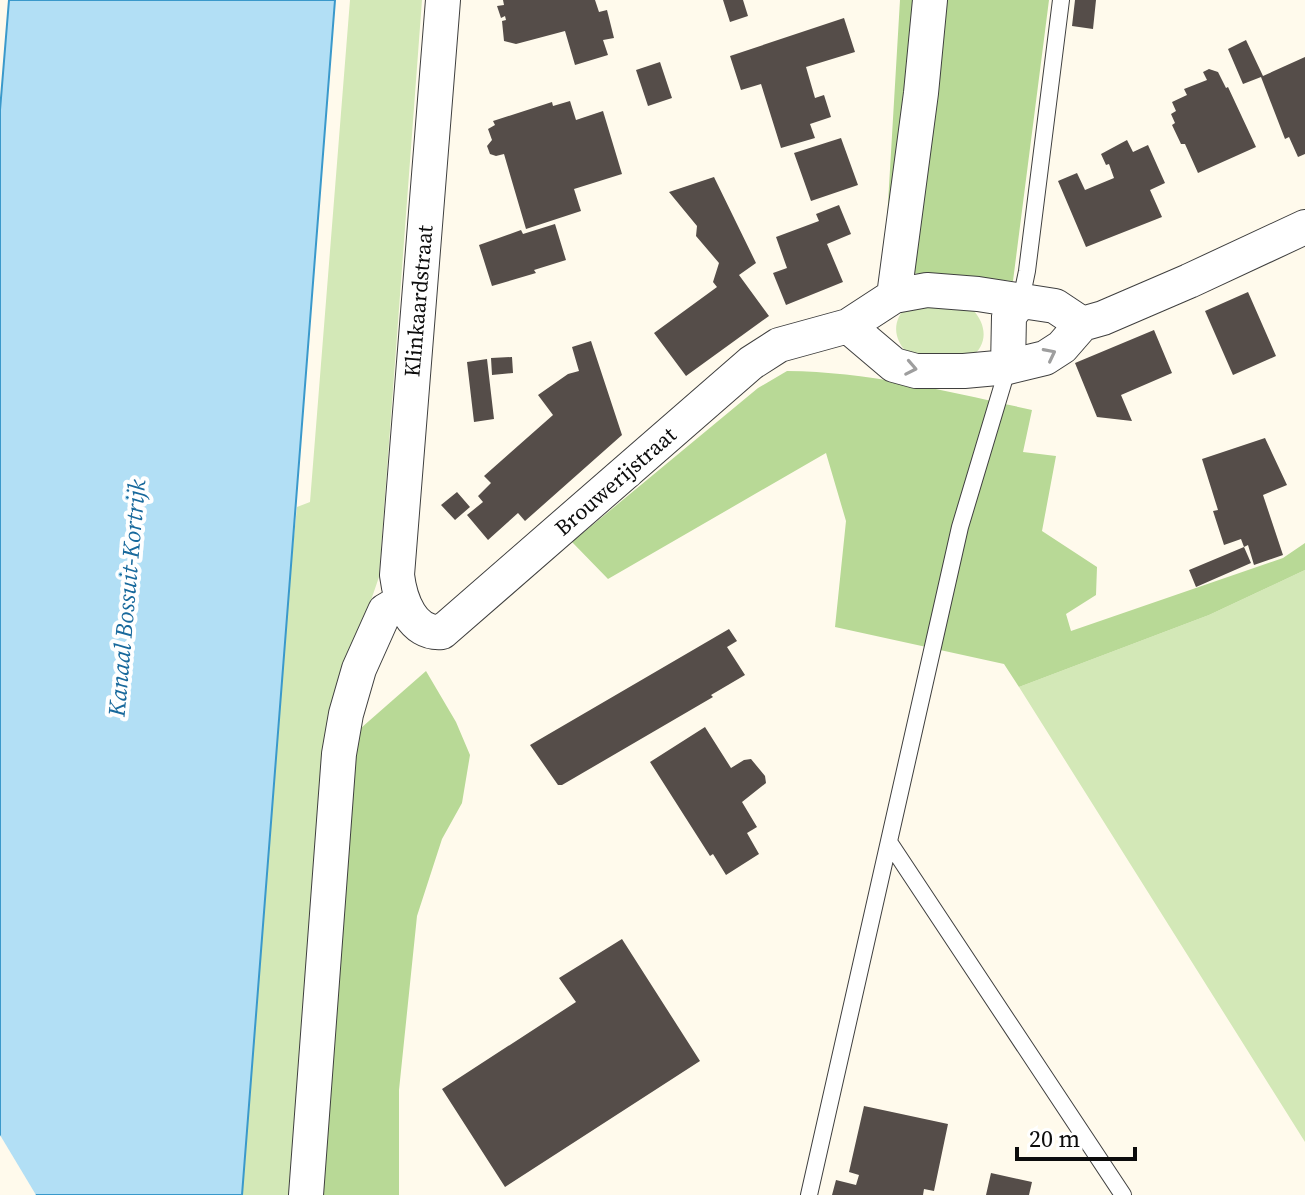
<svg xmlns="http://www.w3.org/2000/svg" width="1305" height="1195" font-family="'Source Serif 4',serif">
  <style>
    .green { fill: #d3e8b7 }
    .forest { fill: #b8d996 }
    .water { fill: #b2dff5; stroke: #3a99cb; stroke-width: 2 }
    .pier { fill: #fffaec }
    .building { fill: #554d49 }
    .lines { fill: none; stroke-linecap: round; stroke-linejoin: round }
    .service-casing { stroke: #3f3f3f; stroke-width: 18 }
    .minor-casing { stroke: #3f3f3f; stroke-width: 36 }
    .service { stroke: #fff; stroke-width: 16 }
    .minor { stroke: #fff; stroke-width: 34 }
    .oneway { stroke: #9e9e9e }
    .labels { text-anchor: middle; stroke-width: 8; stroke-linejoin: round; paint-order: stroke }
    .street-label { font-size: 22px; fill: #0c0c0c; stroke: #fff }
    .water-label { font-size: 24px; font-style: italic; fill: #18699c; stroke: #fff }
  </style>
  <rect width="100%" height="100%" fill="#fffaec"/>
  <!-- green -->
  <path class="green" d="M350,0h72l-43,577 -21,61 -63,557h-53l47,-609 8,-79 13,-5z
    M908,304l65,6c14,15 15,35 -2,47l-62,-2c-17,-17 -17,-34 -1,-51z
    M1305,570v572l-286,-455 190,-72z"/>
  <!-- forest -->
  <path class="forest" d="M900,0h149l-36,281 -129,-10z
    M787,371c84,1 164,21 245,39l-9,42 33,4 -14,75 55,36 -1,28 -30,19 5,17 212,-73 22,-15v27l-96,45 -190,72 -15,-23 -169,-37 11,-106 -20,-68 -218,126 -36,-37 186,-154z
    M426,671l30,51 14,33 -8,48 -20,36 -25,77 -18,174v105h-83l37,-460z"/>
  <!-- water -->
  <path class="water" d="M9,0h326l-93,1195h-242v-1085z"/>
  <!-- pier -->
  <path class="pier" d="M0,1135l36,60h-36z"/>
  <!-- building -->
  <path class="building" d="M503,0h92l4,12 8,-2 7,28 -11,2 5,15 -33,10 -10,-34 -49,13 -12,-3 -2,-20 4,-1 -1,-4 -4,2 -4,-12 7,-1z
    M723,0h20l5,16 -18,6z
    M1075,0h21l-3,29 -21,-3z
    M844,18l11,34 -49,15 9,31 9,-3 7,22 -21,7 5,14 -34,10 -20,-64 -20,6 -11,-34z
    M1246,40l17,36 42,-19v97l-7,3 -9,-20 -4,2 -24,-62 -18,7 -15,-35z
    M660,62l12,36 -24,8 -12,-36z
    M1209,69l9,3 8,16 2,-1 28,60 -58,26 -13,-29h-4l-9,-19 3,-2 -4,-9 5,-3 -4,-9 15,-7 -3,-6 23,-9 -4,-8z
    M570,101l6,19 27,-9 19,63 -48,15 7,22 -55,18 -22,-75 -8,2 -6,-2 -3,-8 5,-6 -4,-11 7,-4 -2,-4 59,-19 1,4z
    M841,138l17,47 -47,16 -17,-48z
    M1127,140l6,12 15,-7 17,38 -15,7 12,27 -76,30 -28,-66 19,-8 8,17 29,-12 -5,-14 -3,1 -5,-11z
    M714,177l42,86 -17,12 30,41 -83,60 -32,-43 63,-46 -4,-5 6,-19 -23,-27 1,-10 -28,-34z
    M839,205l12,29 -24,10 16,38 -57,23 -13,-32 14,-5 -11,-31 43,-16 -3,-7z
    M555,224l11,36 -32,10 2,3 -44,13 -13,-41 42,-15 2,4z
    M1248,292l28,64 -43,19 -28,-64z
    M1154,330l18,43 -51,22 11,26 -35,-4 -22,-54z
    M591,341l31,94 -97,86 -7,-8 -30,27 -21,-25 16,-13 -5,-6 13,-13 -7,-7 69,-61 -15,-20 30,-21 11,-3 -7,-24z
    M512,357l1,16 -21,2 -1,-17z
    M487,359l7,60 -20,3 -7,-60z
    M1265,438l22,47 -24,10 20,60 -29,10 -6,-20 -4,2 -3,-8 -17,6 -11,-34 5,-1 -16,-51z
    M457,492l13,15 -15,13 -14,-15z
    M1244,547l7,16 -55,24 -7,-17z
    M729,629l8,12 -10,6 18,28 -34,20 2,2 -151,88h-4l-28,-40z
    M705,727l26,41 13,-8 7,-1 14,17 1,7 -24,19 15,25 -10,6 12,21 -33,21 -13,-21 -3,2 -60,-94z
    M622,939l78,122 -195,126 -63,-98 134,-87 -17,-24z
    M864,1106l84,18 -14,67 -10,-2 -1,6h-91l4,-15 20,5 3,-10 -10,-3z
    M991,1173l41,9 -3,13h-43z"/>
  <g class="lines">
    <!-- service casing -->
    <g class="service-casing">
      <path id="service" d="M1021,300l6,-29 34,-271
        M889,842l234,353
        M809,1195l151,-668 48,-160"/>
    </g>
    <!-- minor casing -->
    <g class="minor-casing">
      <path id="minor" d="M443,0l-46,575c3,25 15,60 45,57l309,-269 28,-18 69,-19 46,-30 33,-6 51,4 77,12 27,18
        M894,296l27,-203 9,-93
        M848,326l46,39 22,6h48l44,-4 37,-9 17,-11 20,-23 21,-6 86,-37 116,-54
        M1008,367l1,-51 12,-16
        M306,1195l33,-441 7,-40 13,-45 26,-58 17,-10"/>
    </g>
    <!-- service -->
    <use href="#service" class="service"/>
    <!-- minor -->
    <use href="#minor" class="minor"/>
  </g>
  <!-- one-way arrows -->
  <defs><path id="oneway-chevron" d="M-2-3.5L2.5 0L-2 3.5" fill="none" stroke-width="1.6" stroke-linecap="round" stroke-linejoin="round" transform="scale(2)"/></defs>
  <g class="oneway">
    <use href="#oneway-chevron" transform="translate(1050 354) rotate(-27)"/>
    <use href="#oneway-chevron" transform="translate(911 368) rotate(11)"/>
  </g>
  <g class="labels">
    <!-- street labels -->
    <g class="street-label">
      <text transform="translate(418 301) rotate(-85)" y="8">Klinkaardstraat</text>
      <text transform="translate(615 481) rotate(-41)" y="8">Brouwerijstraat</text>
    </g>
    <!-- water labels -->
    <g class="water-label">
      <text transform="translate(127 598) rotate(-85)" y="8">Kanaal Bossuit-Kortrijk</text>
    </g>
  </g>
  <!-- scale -->
  <path d="M1017 1147v12h118v-12" fill="none" stroke="#0c0c0c" stroke-width="4"/>
  <text x="1029" y="1147" font-size="24" fill="#0c0c0c" stroke="#ffffff" stroke-width="6" paint-order="stroke">20 m</text>
</svg>
